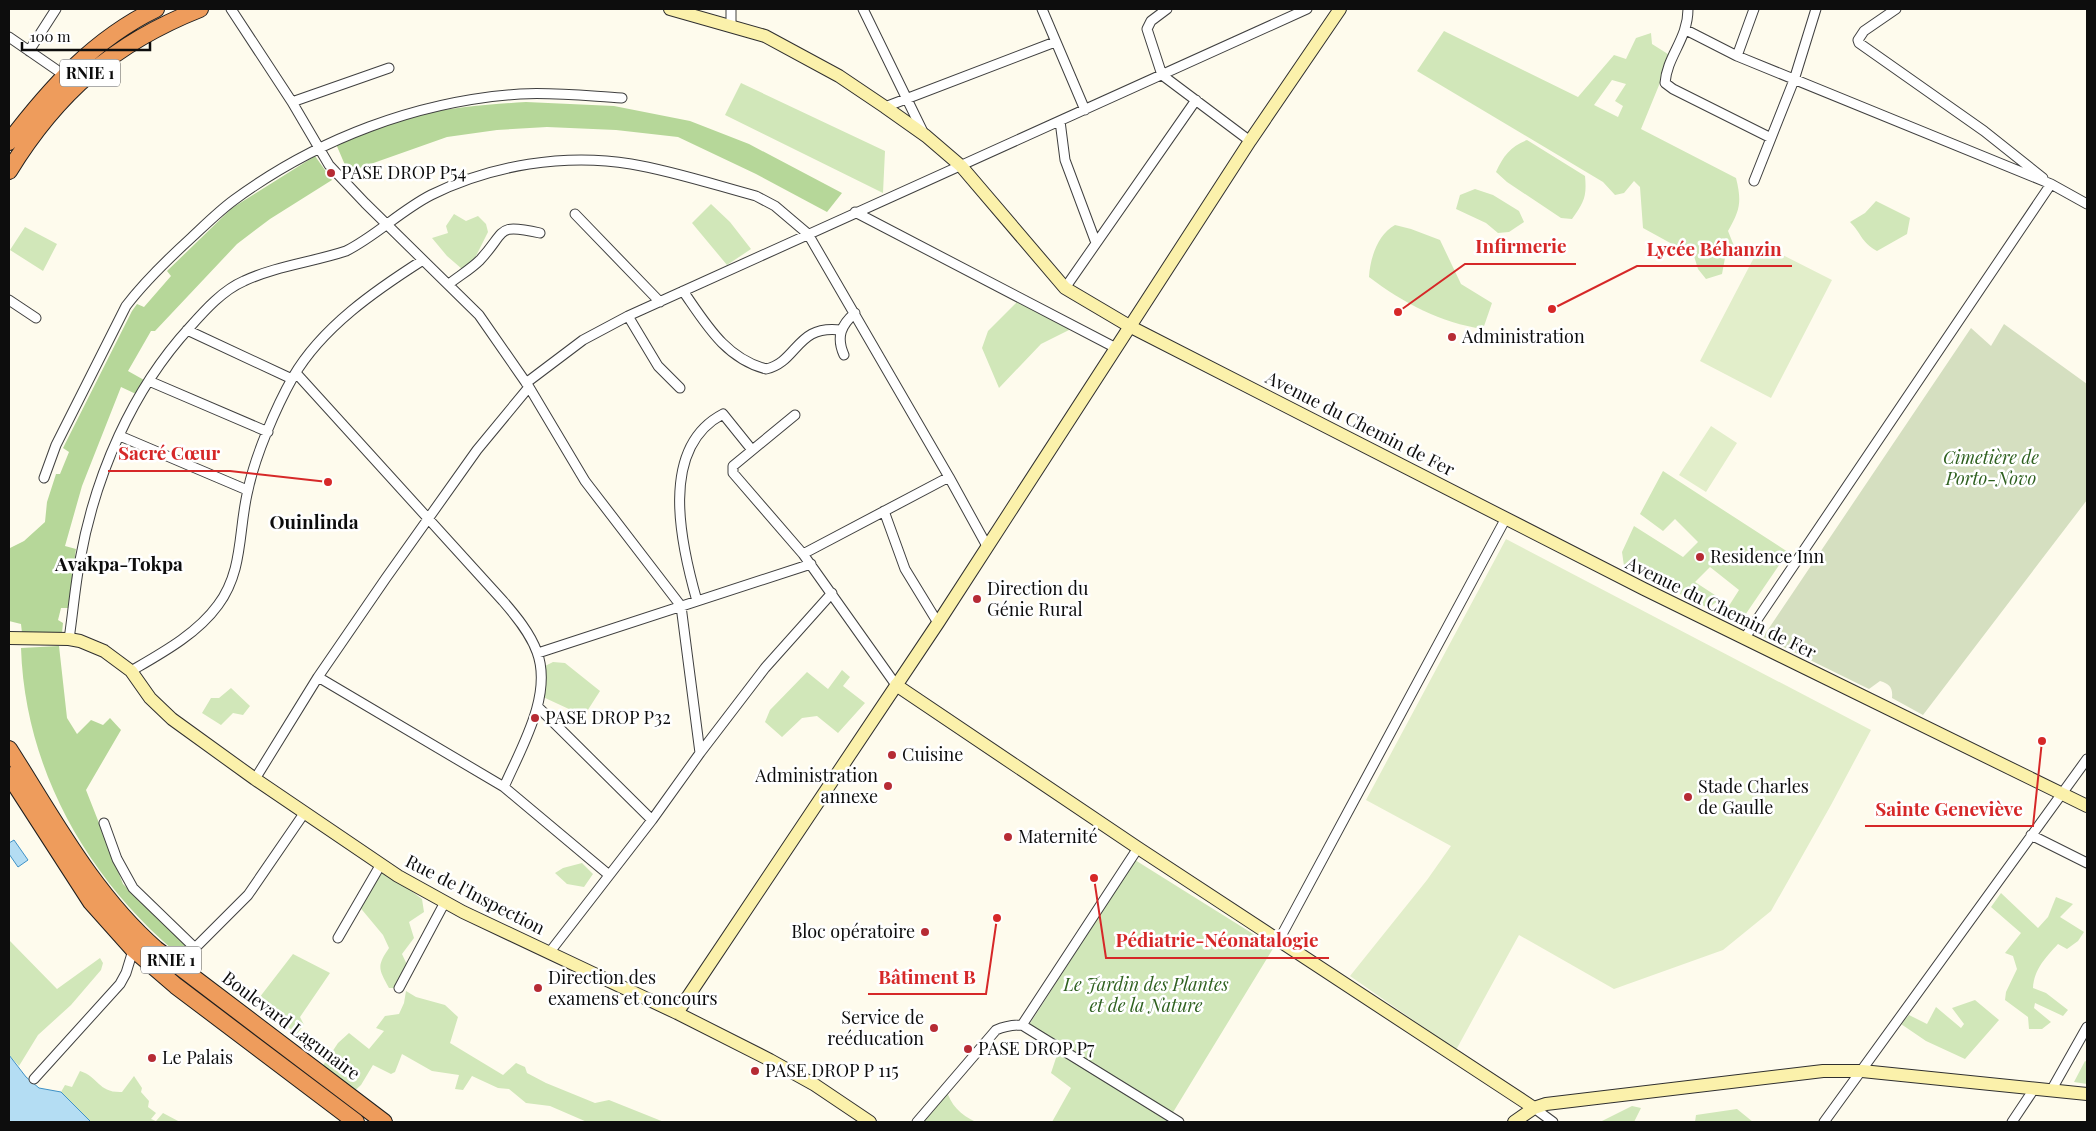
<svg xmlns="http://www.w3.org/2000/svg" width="2096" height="1131" font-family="'Playfair Display',serif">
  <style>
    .green { fill: #d1e7b9; fill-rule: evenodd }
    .forest { fill: #b6d799 }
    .cemetery { fill: #d5dfc0 }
    .pitch { fill: #e2eeca }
    .water { fill: #b4ddf3; stroke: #3f92c7 }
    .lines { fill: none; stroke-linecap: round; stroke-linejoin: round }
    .street-casing { stroke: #404040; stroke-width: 11 }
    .secondary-casing { stroke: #2f2f2f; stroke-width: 14 }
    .highway-casing { stroke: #1e1e1e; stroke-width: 18 }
    .street { stroke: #fff; stroke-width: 9 }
    .secondary { stroke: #fbf1ab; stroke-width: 12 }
    .highway { stroke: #ee9c5c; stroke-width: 16 }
    .poi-dot { fill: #b62b34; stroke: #fff; stroke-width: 2 }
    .labels { text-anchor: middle; stroke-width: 5; stroke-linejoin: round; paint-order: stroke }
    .shield { fill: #fff; stroke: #565656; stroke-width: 1 }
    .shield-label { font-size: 16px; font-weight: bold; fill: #0d0d0d }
    .poi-label { font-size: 18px; fill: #0d0d0d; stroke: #fff; text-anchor: start }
    .street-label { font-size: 18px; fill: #0d0d0d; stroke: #fff }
    .park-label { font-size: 18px; font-style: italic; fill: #2f6120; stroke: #fff }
    .neighbourhood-label { font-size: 19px; font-weight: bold; fill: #0d0d0d; stroke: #fff }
    .leader { fill: none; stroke: #d62828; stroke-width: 2 }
    .callout-dot { fill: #d62828; stroke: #fff; stroke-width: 2 }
    .callout-label { font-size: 19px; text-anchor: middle; font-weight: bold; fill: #d62828; stroke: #fff; stroke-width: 5; stroke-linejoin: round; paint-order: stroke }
  </style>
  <rect width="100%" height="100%" fill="#fefbed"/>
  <!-- green -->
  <path class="green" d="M1444,31l134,66 36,-42 12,4 10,-21 15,-5 1,11 19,12 -30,73 95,49c6,24 4,32 -8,53l6,15 -9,12 -3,16 -16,5 -8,-10 -4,-13 -51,-28 -3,-41 -6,-6 -10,12 -9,2 -12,-13 -186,-111zM1612,80l14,4 -11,17 8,5 -5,11 -24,-12z
    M741,83l144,68 -2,42 -158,-78z
    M1527,140l58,36c2,21 -1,26 -13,43l-11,-1 -54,-36 -11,-10c7,-16 15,-26 31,-32z
    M1475,189l18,6 26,16 5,11 -15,10 -11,1 -12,-10 -30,-14 4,-14z
    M1876,201l34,17 -3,16 -30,17c-17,-10 -15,-17 -27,-29l15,-9z
    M711,204l19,18 21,27 -24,16 -35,-42z
    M454,214l12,7 12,-5 8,8 2,8 -13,26 -13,11 -15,-13 -15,-18 16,-5 -2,-7z
    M1395,225l16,4 29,11 21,44 31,19 -9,26c-42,-6 -80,-26 -114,-52 1,-19 9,-43 26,-52z
    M25,227l32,17 -14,27 -33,-21z
    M1021,298l54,29 -34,17 -42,44 -17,-40 6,-17z
    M1663,471l125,81 -49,72 -14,-12 14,-22 -29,-23 -15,15 26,17 -13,9 -84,-42 -2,-14 12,-26 49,31 15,-15 -23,-23 -12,12 -23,-17z
    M553,662l12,1 35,28 -16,25 -41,-19v-30z
    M842,670l8,7 -7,9 22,17 -27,30 -21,-17 -15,2 -20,19 -17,-15 5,-12 37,-38 21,17z
    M231,688l19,18 -7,9 -10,-2 -12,12 -19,-12 9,-15h8z
    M1135,860l139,87 -102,167 -143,-89z
    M582,863l11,11 -9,13 -17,-3 -12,-11 8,-5z
    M376,872h10l36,27 2,13 -15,10 5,16 -12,16 7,15 -10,19h-10c-10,-19 -13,-21 0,-40l-6,-13 -25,-30z
    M2001,893l37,35 10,-11 8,-20 17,7 -13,13 24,15 -6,9 -11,8 -9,-5c-12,13 -24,25 -25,44l13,5 22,17 -5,6 -28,-13 -1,5 17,14 -9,7h-13l-1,-12 -23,-17 1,-8 11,-23 -4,-13 -8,-3 16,-20 -30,-26z
    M9,940l48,49 43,-31 3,5 -2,7 -30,35 -33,30 -19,31 -10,-11z
    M293,954l37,19 -30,44 4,8 -7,9 -41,-32z
    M406,991l10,6 29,8 13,12 -8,26 53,32 13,-12 9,4 2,6 19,10 49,20 14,-3 55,22h-77l-37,-16 -24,-3 -17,-14 -11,-1 -26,-12 -9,14 -8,-1 4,-14 -27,-4 -30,-17 -7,18 -4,2 -18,-9 -12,20 -9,8 -30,-26 16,-24 11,-10 20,16 15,-18 -8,-3 9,-12 14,-2 5,-11z
    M1975,1000l24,20 -34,39 -39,-18 -25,-17 8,-9 18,9 9,-17 25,21 3,-4 -12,-16z
    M1059,1049l120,73h-127l19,-34 -20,-15z
    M2085,1061l2,1v22l-13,-2z
    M80,1071c19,6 18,22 42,21l12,-16 8,12 -1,4 8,9 -1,6 8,6 -5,6 5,2 7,-8 17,9h-89l-30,-30 4,-7 7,2z
    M946,1088c4,17 15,27 30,34h-59z
    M1632,1106l9,2 -7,14h-34z
    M1737,1109l16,13h-58l1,-7z"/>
  <!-- forest -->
  <path class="forest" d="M526,102l88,4 76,15 59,23 93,49 -15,19 -71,-38 -78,-37 -62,-7 -69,-3 -50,3 -50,7 -99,35 -12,-28c56,-32 128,-38 190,-42z
    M315,156l17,24 -62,39 -33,25 -82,87h-4l-23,40 16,9 -8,14 -15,-7 -39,99 -17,60 11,3 -8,59h-7l-3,12 5,3 -1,10h-40l-1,-9 -12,-3 1,-73 14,-7 21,-19 2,-20 9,-28h4l9,-22 -6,-4 69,-137 5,-7 7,3 27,-31 -4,-5 65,-63z
    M59,646l8,72 10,16 14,-14 12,5 7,-7 11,12 -35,60 37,94 68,66 -6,10c-95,-77 -160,-188 -164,-312z"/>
  <!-- cemetery -->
  <path class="cemetery" d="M2004,324l83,60v116l-164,215 -31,-17c1,-10 -2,-14 -12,-17l-11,8 -106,-52 208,-309 20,18z"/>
  <!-- pitch -->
  <path class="pitch" d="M1761,244l71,36 -61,118 -71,-37z
    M1711,426l26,17 -31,49 -27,-17z
    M1506,539l365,191 -40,75 -60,106 -48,39 -109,39 -95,-54 -63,115 -106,-74 77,-96 24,-34 -85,-46z"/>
  <!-- water -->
  <path class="water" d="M14,840l14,20 -10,7 -9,-13v-11z
    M9,1055l17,22 13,11 22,4 30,30h-82z"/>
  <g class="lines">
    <!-- street casing -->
    <g class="street-casing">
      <path id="street" d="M231,9l61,93 37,63 36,38 114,112 50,72 56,94 96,125 19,147
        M731,9v15
        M863,9l61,125
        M1042,9l43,101
        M1167,9l-16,12 -4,8 15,46 88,66
        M1688,9c0,30 -21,47 -23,74l8,6 98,49
        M1896,9l-32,22 -6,9 1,3 125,88 59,47
        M1686,30l51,26 314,128 36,20
        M9,37l55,38
        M29,51l27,-42
        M1737,56l17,-47
        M292,102l97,-34
        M885,107l170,-65
        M1060,121l5,39 31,83
        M1754,181l40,-101 22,-71
        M855,212l261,136
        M575,214l85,88
        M449,284c10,-8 22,-15 31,-24 27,-29 15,-37 60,-27
        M1065,288l131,-188
        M683,291c23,33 42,67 83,78 32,-7 30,-45 75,-39
        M9,300l27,18
        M628,316l30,50 22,22
        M187,330l105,49
        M844,355c-8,-18 -3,-30 11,-42
        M296,373l207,228c13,15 27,32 34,51 16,43 -16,96 -33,135
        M149,381l119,51
        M526,383l57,-43 45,-24 679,-307
        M795,415l-62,51v7l70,81 93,131
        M120,436l127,54
        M44,478l12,-33 70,-139c19,-25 42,-47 65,-68 14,-13 28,-27 43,-38 83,-61 183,-99 286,-106 34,-2 68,2 102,4
        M884,511l21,58 33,54
        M803,554l146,-77
        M697,601c-16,-56 -39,-153 26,-187l29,36
        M69,639c4,-26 6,-53 11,-79 15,-84 52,-170 110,-233 15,-17 33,-37 54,-46 32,-15 69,-19 102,-30 30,-15 54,-40 85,-56 60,-30 134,-42 200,-31 42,7 84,21 125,32l19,10 33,28 141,243 38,69
        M1744,639l307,-455
        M538,653l273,-89
        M131,671c31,-18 66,-37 87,-66 26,-35 20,-75 30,-115 7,-34 28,-83 45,-113 29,-50 83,-87 130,-117
        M318,677l186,110 105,88
        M538,707l114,113
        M255,779l63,-102 68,-99 91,-128 52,-63
        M104,823l13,36 16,29 62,60 53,-53 57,-83
        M2031,835l56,28
        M338,938l43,-74
        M1279,940l227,-422
        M549,953l103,-133 48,-67 65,-85 67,-75
        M399,988l46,-86
        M1022,1025l116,-177
        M34,1079l86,-95 6,-11 8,-26
        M2052,1089l35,-62
        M1534,1108l19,14
        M917,1122l79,-92c9,-4 17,-5 26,-5l157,97
        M1824,1122l263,-363
        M2012,1122l22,-33"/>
    </g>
    <!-- secondary casing -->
    <g class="secondary-casing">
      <path id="secondary" d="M670,9l95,27 74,40 46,31 41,29 35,30 104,122 66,39 513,262 443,217
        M9,638l60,1 11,2 24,10 27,20 19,27 22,21 83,60 143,97 65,36 214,101 93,47 45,25 55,37
        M896,685l242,163 396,260
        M677,1013l261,-390 312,-482 90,-132
        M1514,1122l20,-14 12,-4 277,-33h39l225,23"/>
    </g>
    <!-- highway casing -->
    <g class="highway-casing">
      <path id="highway" d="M9,142c41,-54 85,-103 147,-133
        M9,171c48,-78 105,-128 191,-162
        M9,749c44,69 85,146 147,200l228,173
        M9,775l82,127 42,47 43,37 180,136"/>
    </g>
    <!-- street -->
    <use href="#street" class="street"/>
    <!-- secondary -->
    <use href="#secondary" class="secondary"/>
    <!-- highway -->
    <use href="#highway" class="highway"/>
  </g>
  <!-- markers -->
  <g class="poi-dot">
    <circle cx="331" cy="173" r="5"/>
    <circle cx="1452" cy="337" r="5"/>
    <circle cx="1700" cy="557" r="5"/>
    <circle cx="977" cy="599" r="5"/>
    <circle cx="535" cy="718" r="5"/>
    <circle cx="892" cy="755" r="5"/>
    <circle cx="888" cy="786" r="5"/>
    <circle cx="1688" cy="797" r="5"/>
    <circle cx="1008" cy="837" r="5"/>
    <circle cx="925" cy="932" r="5"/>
    <circle cx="538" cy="988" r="5"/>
    <circle cx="934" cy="1028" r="5"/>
    <circle cx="968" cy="1049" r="5"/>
    <circle cx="152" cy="1058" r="5"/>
    <circle cx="755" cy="1071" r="5"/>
  </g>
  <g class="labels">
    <!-- shield labels -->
    <g class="shield">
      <rect x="60" y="59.5" width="60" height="27" rx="4"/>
      <rect x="141" y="946.5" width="60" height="27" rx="4"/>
    </g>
    <g class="shield-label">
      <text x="90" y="79">RNIE 1</text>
      <text x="171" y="966">RNIE 1</text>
    </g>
    <!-- poi labels -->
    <g class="poi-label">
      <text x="341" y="179">PASE DROP P54</text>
      <text x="1462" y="343">Administration</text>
      <text x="1710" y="563">Residence Inn</text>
      <text x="987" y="595">Direction du<tspan x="987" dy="21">Génie Rural</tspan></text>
      <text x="545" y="724">PASE DROP P32</text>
      <text x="902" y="761">Cuisine</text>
      <text x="878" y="782" text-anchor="end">Administration<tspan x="878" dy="21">annexe</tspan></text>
      <text x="1698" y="793">Stade Charles<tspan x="1698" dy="21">de Gaulle</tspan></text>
      <text x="1018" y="843">Maternité</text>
      <text x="915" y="938" text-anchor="end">Bloc opératoire</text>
      <text x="548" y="984">Direction des<tspan x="548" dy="21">examens et concours</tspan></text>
      <text x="924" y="1024" text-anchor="end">Service de<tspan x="924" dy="21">reéducation</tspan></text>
      <text x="978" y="1055">PASE DROP P7</text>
      <text x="162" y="1064">Le Palais</text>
      <text x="765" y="1077">PASE DROP P 115</text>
    </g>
    <!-- street labels -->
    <g class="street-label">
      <text transform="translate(1360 424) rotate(27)" y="6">Avenue du Chemin de Fer</text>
      <text transform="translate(1721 608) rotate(26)" y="6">Avenue du Chemin de Fer</text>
      <text transform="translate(475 895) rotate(27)" y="6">Rue de l'Inspection</text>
      <text transform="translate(291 1026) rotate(37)" y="6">Boulevard Lagunaire</text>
    </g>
    <!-- park labels -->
    <g class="park-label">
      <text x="1991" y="464">Cimetière de<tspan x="1991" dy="21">Porto-Novo</tspan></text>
      <text x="1146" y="991">Le Jardin des Plantes<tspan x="1146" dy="21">et de la Nature</tspan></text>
    </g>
    <!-- neighbourhood labels -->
    <g class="neighbourhood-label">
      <text x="314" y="529">Ouinlinda</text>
      <text x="119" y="571">Avakpa-Tokpa</text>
    </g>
  </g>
  <!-- callouts -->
  <path class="leader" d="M1398 312L1465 264H1576M1552 309L1637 266H1792M328 482L230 471H108M2042 741L2033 826H1865M1094 878L1106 958H1329M997 918L986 994H868"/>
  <g class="callout-dot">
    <circle cx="1398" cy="312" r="5"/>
    <circle cx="1552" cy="309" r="5"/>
    <circle cx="328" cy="482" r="5"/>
    <circle cx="2042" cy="741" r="5"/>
    <circle cx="1094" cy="878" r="5"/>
    <circle cx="997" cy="918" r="5"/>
  </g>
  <g class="callout-label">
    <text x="1521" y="253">Infirmerie</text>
    <text x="1714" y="256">Lycée Béhanzin</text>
    <text x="169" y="460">Sacré Cœur</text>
    <text x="1949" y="816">Sainte Geneviève</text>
    <text x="1217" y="947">Pédiatrie-Néonatalogie</text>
    <text x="927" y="984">Bâtiment B</text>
  </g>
  <!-- border -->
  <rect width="2096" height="1131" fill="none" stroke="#0d0d0d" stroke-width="20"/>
  <!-- scale -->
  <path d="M22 42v8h128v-8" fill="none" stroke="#0d0d0d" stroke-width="2.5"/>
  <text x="30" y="42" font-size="15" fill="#0d0d0d" stroke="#ffffff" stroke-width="4" paint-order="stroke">100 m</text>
</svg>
